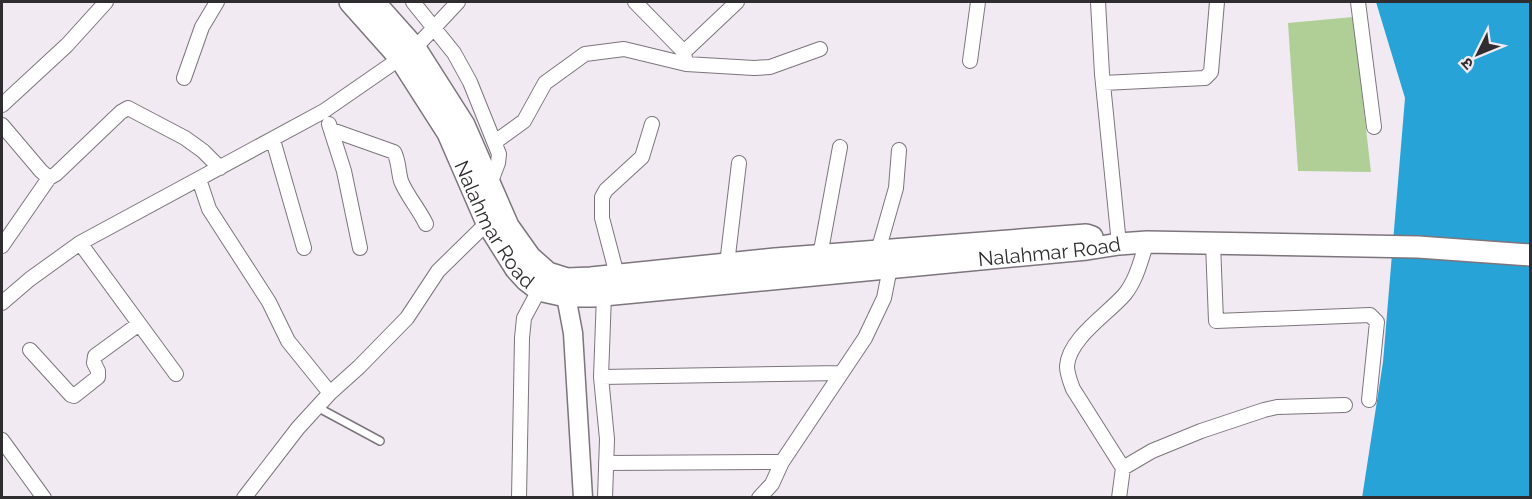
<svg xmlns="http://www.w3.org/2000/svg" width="1532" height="499" font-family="Raleway,'Noto Sans Devanagari',sans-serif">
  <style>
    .green { fill: #b0cf96 }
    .water { fill: #27a3d7 }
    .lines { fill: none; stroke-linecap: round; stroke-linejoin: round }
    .lane-casing { stroke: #7c757c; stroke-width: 10 }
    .street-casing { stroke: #7c757c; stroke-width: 16 }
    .secondary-casing { stroke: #7c757c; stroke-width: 21 }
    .primary-casing { stroke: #7c757c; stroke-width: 24 }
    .lane { stroke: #fff; stroke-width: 7 }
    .street { stroke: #fff; stroke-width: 14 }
    .secondary { stroke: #fff; stroke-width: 18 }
    .primary { stroke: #fff; stroke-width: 21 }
    .labels { text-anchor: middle; stroke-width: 4.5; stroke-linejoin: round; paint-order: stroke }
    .street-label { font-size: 20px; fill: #302d30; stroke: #f2eaf2 }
  </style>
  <rect width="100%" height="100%" fill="#f2eaf2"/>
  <!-- green -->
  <path class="green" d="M1353,17l18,155 -73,-1 -10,-148z"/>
  <!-- water -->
  <path class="water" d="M1376,2h154v495l-168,1 21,-136 22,-264z"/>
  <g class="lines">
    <!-- lane casing -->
    <g class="lane-casing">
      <path id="lane" d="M317,407l63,34"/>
    </g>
    <!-- street casing -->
    <g class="street-casing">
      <path id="street" d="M413,2l41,51 16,29 29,72 -1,9 -8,21
        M635,2l49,50 2,12
        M1098,2l4,72 17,170
        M1358,2l16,125
        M684,52l53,-50
        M970,61l8,-59
        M184,78l18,-51 15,-25
        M1103,83l102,-5 6,-6 6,-70
        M2,105l65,-60 39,-43
        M329,124l15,47 16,77
        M2,125l39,46 8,7
        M332,130l62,22c5,9 4,19 7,29 6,15 18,28 25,43
        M273,140l31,108
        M495,142l29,-21 21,-38 40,-29 39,-5 62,15 68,4 16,-1 50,-18
        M199,179l10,30 60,93 19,39 42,52
        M80,243l96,131
        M1213,243l3,78 154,-6 7,7 -8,78
        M2,246l47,-68 7,-4 65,-62 7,-4 57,30 18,13 17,17
        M878,251l18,-63 3,-38
        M820,256l20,-109
        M727,264l12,-101
        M617,275l-15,-57v-21l4,-7 36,-33 10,-33
        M604,295l-3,82 6,62 -2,59
        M2,303l28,-24 50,-36 244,-132 91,-63 43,-46
        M30,350l41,45 3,1 24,-19v-6l-4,-8 1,-7 44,-32
        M601,377l240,-4
        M2,440l42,58
        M782,462l83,-124 19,-40 6,-30
        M606,463l176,-1 -10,22 -13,14
        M1123,468l-50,-79c-3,-8 -6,-15 -6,-23 2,-28 41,-52 58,-72 12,-15 16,-35 22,-52
        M244,498l54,-70 32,-35 29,-26 48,-49 31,-47 49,-48
        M519,498l3,-160 2,-20 15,-28
        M1119,498l4,-30 29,-17 49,-20 63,-21 13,-3 68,-2"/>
    </g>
    <!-- secondary casing -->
    <g class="secondary-casing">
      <path id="secondary" d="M567,284l-1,12 7,37 10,165"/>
    </g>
    <!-- primary casing -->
    <g class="primary-casing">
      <g id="primary">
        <path id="s1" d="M350,2l50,56 48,75 39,90 29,46 10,11 13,10 27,6h27l494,-47 32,-5 28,-2 271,5 112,8"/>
        <path d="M374,2l41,46 49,77 44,101 22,31 18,16 19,6 24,-1 184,-19 311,-24 6,2"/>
      </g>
    </g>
    <!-- lane -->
    <use href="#lane" class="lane"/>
    <!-- street -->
    <use href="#street" class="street"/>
    <!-- secondary -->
    <use href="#secondary" class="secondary"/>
    <!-- primary -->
    <use href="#primary" class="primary"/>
  </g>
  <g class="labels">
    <!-- street labels -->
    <g class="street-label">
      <text dy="7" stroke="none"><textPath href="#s1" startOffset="267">Nalahmar Road</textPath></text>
      <text dy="7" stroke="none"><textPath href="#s1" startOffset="861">Nalahmar Road</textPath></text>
    </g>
  </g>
  <!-- border -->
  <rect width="1532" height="499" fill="none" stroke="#302d30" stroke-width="6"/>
  <!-- north arrow -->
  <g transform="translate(1478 54) rotate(227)" stroke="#f2eaf2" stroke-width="4.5" paint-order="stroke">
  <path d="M0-4.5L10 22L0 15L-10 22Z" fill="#302d30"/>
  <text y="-9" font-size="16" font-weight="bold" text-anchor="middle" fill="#302d30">उ</text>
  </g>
</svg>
